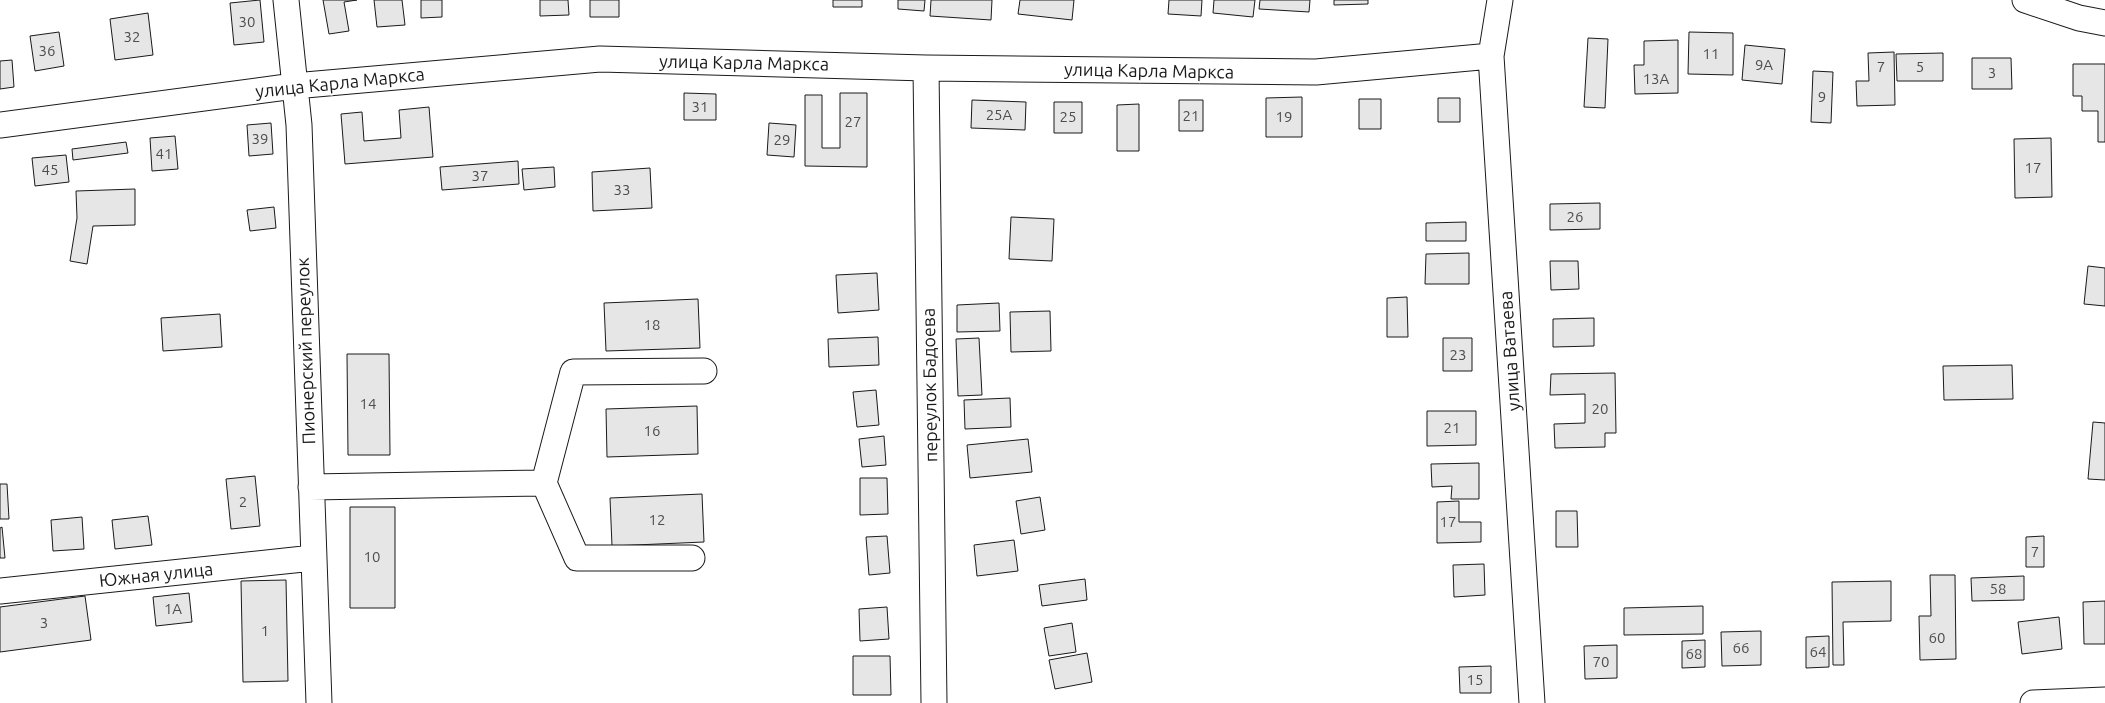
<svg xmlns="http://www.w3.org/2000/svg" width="2105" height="703" font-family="Ubuntu,sans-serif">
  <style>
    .building { fill: #e6e6e6; stroke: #1a1a1a }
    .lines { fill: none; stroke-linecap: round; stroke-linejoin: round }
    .minor-casing { stroke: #1a1a1a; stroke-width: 27 }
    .minor { stroke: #fff; stroke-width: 25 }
    .labels { text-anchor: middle; stroke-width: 4; stroke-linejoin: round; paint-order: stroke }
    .number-label { font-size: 15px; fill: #4d4d4d }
    .street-label { font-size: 18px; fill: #1a1a1a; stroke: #fff }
  </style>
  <rect width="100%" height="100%" fill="#fff"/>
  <!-- building -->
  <path class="building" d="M260,0l4,42 -30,3 -4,-42z
    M323,0h34l-13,2 5,29 -20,3z
    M374,0h28l3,25 -28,2z
    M421,0h21v17l-21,1z
    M540,0h28l1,15 -29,1z
    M590,0h29v17h-29z
    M833,0h29v7h-29z
    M898,0h27l-1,11 -26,-2z
    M931,0h61l-1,20 -61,-4z
    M1020,0h54l-2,20 -54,-6z
    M1169,0h33l-1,16 -33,-2z
    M1214,0h41l-2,17 -40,-4z
    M1260,0h50l-1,12 -50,-3z
    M1334,0h34v4l-34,1z
    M148,13l5,42 -38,5 -5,-41z
    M59,32l5,34 -29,5 -5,-35z
    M1689,32l44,1v42l-45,-1z
    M1588,38l20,1 -3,69 -21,-1z
    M1678,40v53l-43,1 -1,-29h10v-24z
    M1745,45l40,4 -3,35 -40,-4z
    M1894,52l1,53 -38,1 -1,-25h13l-1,-28z
    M1943,53v28h-46l-1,-27z
    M1972,58h39l1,31h-40z
    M12,60l2,27 -14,2v-28z
    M2073,64h32v78h-7v-31h-16v-15h-9z
    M1813,71l20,1 -2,51 -20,-1z
    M684,93l32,1v26h-32z
    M840,93h27v74l-62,-1v-71h17v53h18z
    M1302,97v40h-36v-39z
    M1438,98h22v24h-22z
    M1359,99h22v30h-22z
    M972,100l54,2 -1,28 -54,-2z
    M1179,100h24v31h-24z
    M1054,102h28v31h-28z
    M1139,104v47h-22v-46z
    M429,107l4,50 -88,7 -4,-50 21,-2 2,29 37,-3 -2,-28z
    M271,123l2,31 -24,2 -2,-31z
    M769,123l27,2 -2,32 -27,-2z
    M175,136l3,33 -26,2 -2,-33z
    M2051,138l1,59 -37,1 -1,-59z
    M126,142l2,11 -55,7 -1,-11z
    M66,155l3,27 -34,4 -3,-28z
    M518,161l1,23 -77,6 -2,-23z
    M554,167l1,20 -31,3 -2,-21z
    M650,168l2,40 -59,3 -1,-39z
    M135,189v36l-42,1 -6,38 -17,-3 7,-43 -1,-27z
    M1600,203v26l-50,1v-26z
    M274,207l2,21 -26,3 -3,-21z
    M1011,217l43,2 -2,42 -43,-2z
    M1466,222v19h-40v-18z
    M1469,253v31h-44l1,-30z
    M1550,261h28l1,28 -28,1z
    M2088,266l17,2v38l-21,-2z
    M877,273l2,37 -41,3 -2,-38z
    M1407,297l1,40h-21v-39z
    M698,299l2,49 -94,3 -2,-48z
    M999,303l1,28 -43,1v-27z
    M1050,311l1,40 -40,1 -1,-40z
    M220,314l2,33 -59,4 -2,-33z
    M1594,318v28l-41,1v-28z
    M878,337l1,28 -50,2 -1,-28z
    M979,338l3,57 -24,1 -2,-57z
    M1443,338h29v33h-29z
    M347,354h42l1,101h-42z
    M2012,365l1,34 -69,1 -1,-34z
    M1615,373l1,60h-11v14l-50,1 -1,-24 31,-1v-29l-35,1 1,-21z
    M876,390l3,35 -22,2 -4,-35z
    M1010,398l1,29 -46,2 -1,-29z
    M697,406l1,48 -91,3 -1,-48z
    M1427,411h49v34l-49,1z
    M2093,422l12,1v57l-17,-1z
    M884,436l2,29 -24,2 -3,-28z
    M1028,439l4,33 -62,6 -3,-33z
    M1479,463v36h-28l1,-13 -20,1 -1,-23z
    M255,476l5,50 -29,3 -5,-50z
    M860,478h27l1,36 -28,1z
    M0,484h7l2,35h-9z
    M702,494l2,48 -92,4 -2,-48z
    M1040,497l5,33 -24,4 -5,-33z
    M1459,501v21h22v20l-44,1v-41z
    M350,507h45v101h-45z
    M1556,511h21l1,36h-22z
    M148,516l4,29 -37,4 -3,-29z
    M82,517l2,32 -31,2 -2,-31z
    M2,527l3,31h-5v-30z
    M887,536l3,37 -21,2 -3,-38z
    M2044,536v31h-18v-30z
    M1014,540l4,31 -41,5 -3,-31z
    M1484,564l1,31 -31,2 -1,-32z
    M1930,575h25l1,84 -36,1 -1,-44h12z
    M2024,576v24l-52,1 -1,-23z
    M1085,579l2,21 -45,6 -3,-21z
    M286,580l2,101 -45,1 -2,-101z
    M1891,581v40l-48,1 1,43h-11l-1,-83z
    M189,593l3,29 -36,4 -3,-29z
    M85,596l6,44 -91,12v-45z
    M2105,601v43h-21l-1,-42z
    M1703,606v28l-79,1v-27z
    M887,607l2,32 -29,2 -1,-32z
    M2059,617l3,32 -40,5 -4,-32z
    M1072,623l4,29 -27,4 -5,-28z
    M1761,631v34l-39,1 -1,-34z
    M1829,636v31l-23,1v-31z
    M1705,640v27l-23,1v-27z
    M1617,645v33l-32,1 -1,-33z
    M1087,653l5,29 -37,7 -6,-29z
    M853,656h37l1,39h-38z
    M1491,666v27h-31l-1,-26z"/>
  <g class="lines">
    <!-- minor casing -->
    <g class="minor-casing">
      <path id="minor" d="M286,0l13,125 20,578
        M1500,0l-9,56 41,647
        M2025,0l54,18 26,5
        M926,68l8,635
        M0,125l294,-39 306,-27 326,9 390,4 175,-16
        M544,483l33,75h115
        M311,487l233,-4 29,-111 131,-1
        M0,591l313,-33
        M2033,703l72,-3"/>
    </g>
    <!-- minor -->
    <use href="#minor" class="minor"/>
  </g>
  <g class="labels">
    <!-- number labels -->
    <g class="number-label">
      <text x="247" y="27">30</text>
      <text x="132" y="42">32</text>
      <text x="47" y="56">36</text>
      <text x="1711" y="59">11</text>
      <text x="1764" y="70">9А</text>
      <text x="1881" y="72">7</text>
      <text x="1920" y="72">5</text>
      <text x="1992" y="78">3</text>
      <text x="1656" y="84">13А</text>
      <text x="1822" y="102">9</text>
      <text x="700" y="112">31</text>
      <text x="999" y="120">25А</text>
      <text x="1191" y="121">21</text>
      <text x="1068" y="122">25</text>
      <text x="1284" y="122">19</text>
      <text x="853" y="127">27</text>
      <text x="260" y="144">39</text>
      <text x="782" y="145">29</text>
      <text x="164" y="159">41</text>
      <text x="2033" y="173">17</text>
      <text x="50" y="175">45</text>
      <text x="480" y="181">37</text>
      <text x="622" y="195">33</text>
      <text x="1575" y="222">26</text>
      <text x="652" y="330">18</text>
      <text x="1458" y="360">23</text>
      <text x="368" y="409">14</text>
      <text x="1600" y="414">20</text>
      <text x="1452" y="433">21</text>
      <text x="652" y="436">16</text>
      <text x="243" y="507">2</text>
      <text x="657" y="525">12</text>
      <text x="1448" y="527">17</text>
      <text x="2035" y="557">7</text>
      <text x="372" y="562">10</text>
      <text x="1998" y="594">58</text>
      <text x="173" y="614">1А</text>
      <text x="44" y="628">3</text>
      <text x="265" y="636">1</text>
      <text x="1937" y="643">60</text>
      <text x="1741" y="653">66</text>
      <text x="1818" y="657">64</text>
      <text x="1694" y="659">68</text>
      <text x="1601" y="667">70</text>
      <text x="1475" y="685">15</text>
    </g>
    <!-- street labels -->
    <g class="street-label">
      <text transform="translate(744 63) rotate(1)" y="6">улица Карла Маркса</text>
      <text transform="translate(1149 71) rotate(1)" y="6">улица Карла Маркса</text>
      <text transform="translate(340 83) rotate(-6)" y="6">улица Карла Маркса</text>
      <text transform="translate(306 351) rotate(-92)" y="6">Пионерский переулок</text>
      <text transform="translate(1510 351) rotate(-94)" y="6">улица Ватаева</text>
      <text transform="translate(930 385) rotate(-91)" y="6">переулок Бадоева</text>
      <text transform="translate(156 575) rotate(-6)" y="6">Южная улица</text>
    </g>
  </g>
</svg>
